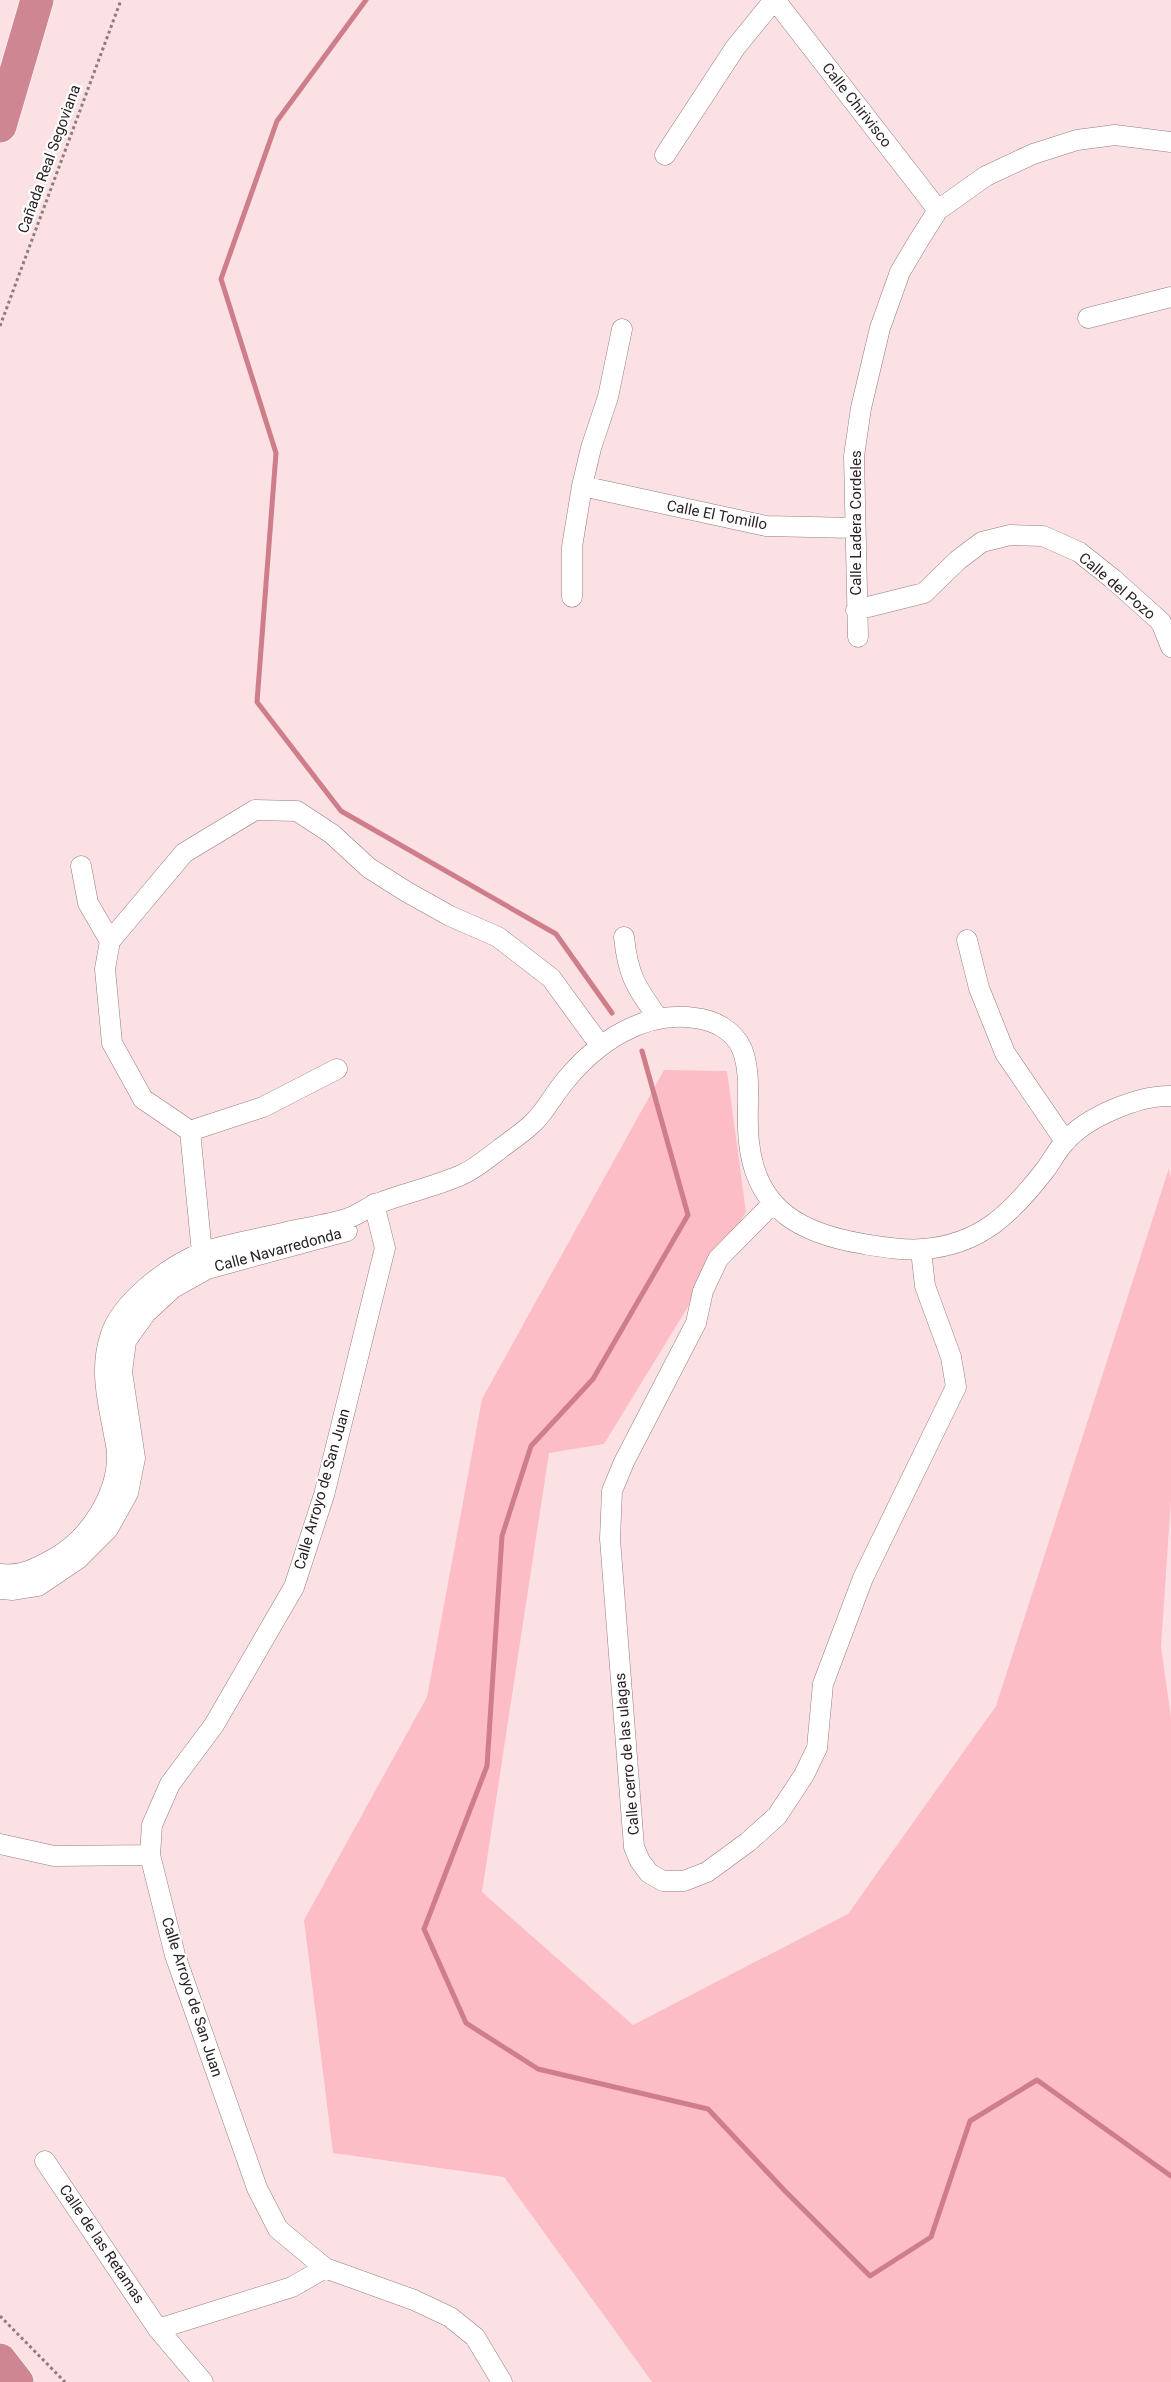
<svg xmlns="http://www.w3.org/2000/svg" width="1171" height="2382" font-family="Roboto,sans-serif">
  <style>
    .green { fill: #fdbdc6 }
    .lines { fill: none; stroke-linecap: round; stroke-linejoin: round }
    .stream { stroke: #ce7e8b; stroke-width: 5 }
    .minor-casing { stroke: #947c7f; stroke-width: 21 }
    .trunk-casing { stroke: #fff; stroke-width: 34 }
    .path { stroke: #8e7c7e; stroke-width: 3; stroke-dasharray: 3 3; stroke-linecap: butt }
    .minor { stroke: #fff; stroke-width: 20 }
    .trunk { stroke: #cf8693; stroke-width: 33 }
    .labels { text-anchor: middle; stroke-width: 4.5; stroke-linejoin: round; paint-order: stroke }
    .street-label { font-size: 15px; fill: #2b2223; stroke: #fff }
  </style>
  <rect width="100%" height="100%" fill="#fce1e4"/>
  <!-- green -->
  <path class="green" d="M664,1070l63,1 19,141 -142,232 -55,9 -67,439 151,133 215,-111 148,-208 173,-538 2,11v320l-10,148 10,70v665h-519l-148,-205 -171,-24 -29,-233 123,-223 55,-298z"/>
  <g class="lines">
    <!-- stream -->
    <path class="stream" d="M366,0l-89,121 -56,158 55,174 -19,249 84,109 215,123 56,79
      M642,1051l46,164 -95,164 -62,67 -29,90 -15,230 -63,163 42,94 72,46 170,40 77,82 85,85 61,-39 39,-116 67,-41 134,96"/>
    <!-- minor casing -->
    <g class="minor-casing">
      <path id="minor" d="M775,0l163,210
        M665,155l70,-107 39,-48
        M1088,318l83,-21
        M582,486l184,40 88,2
        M572,597v-50l10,-61 9,-38 17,-51 14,-68
        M856,610l68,-17 34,-33 24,-18 28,-7 33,1 36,16 34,27 48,43 10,25
        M858,637l-4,-181 7,-48 19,-80 20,-56 19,-32 19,-30 48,-34 47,-22 44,-14 38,-5 56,7
        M81,866l7,37 22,38
        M624,937c4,39 12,50 34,81
        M967,940l12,48 26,65 60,88
        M190,1131l73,-24 74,-38
        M773,1203l-55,56 -15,32 -7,32 -72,139 -12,29 -2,48 24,308 6,14 9,12 14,8h21l23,-9 41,-30 29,-26 27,-41 13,-27 6,-64 40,-106 93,-191 -5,-30 -26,-71 -4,-36
        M374,1204l11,44 -61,247 -30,92 -80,138 -44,59 -18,41 -2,30 25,100 82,233 21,41 47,39 89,32 36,17 25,20 27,45
        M207,1269l-5,-16 -12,-122 -47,-32 -31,-56 -7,-74 5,-28 74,-88 71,-43 42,1 35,23 37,34 38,24 43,24 48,21 53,41 49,67
        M0,1574c21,3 37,-6 55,-16 35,-20 63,-64 62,-104 0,-8 -3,-17 -4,-25 -6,-31 -13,-61 -3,-92 10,-35 58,-70 91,-84 24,-9 64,-15 90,-22 19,-4 40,-7 58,-13 10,-4 19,-11 30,-15 26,-10 54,-16 80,-27 15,-6 29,-18 42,-28 11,-8 24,-17 33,-26 12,-12 20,-28 31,-41 31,-38 78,-71 130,-63 20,2 39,13 47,31 11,28 3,63 7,93 7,69 54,92 115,102 18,3 40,7 59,5 57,-4 89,-36 122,-79 7,-9 12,-20 20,-28 21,-25 74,-47 106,-46
        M0,1589l13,1 25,-4 40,-27 30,-30 20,-36 7,-35 -13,-86 4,-31 20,-28 27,-25 34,-19 140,-38
        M0,1844l54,12 96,-1
        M45,2161l113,168 45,53
        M158,2329l134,-42 33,-19"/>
    </g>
    <!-- trunk casing -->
    <g class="trunk-casing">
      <path id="trunk" d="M0,126l37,-126
        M0,2360l17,22"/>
    </g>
    <!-- path -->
    <path class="path" d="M0,326l121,-326
      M0,2316l65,66"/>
    <!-- minor -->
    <use href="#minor" class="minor"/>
    <!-- trunk -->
    <use href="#trunk" class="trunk"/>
  </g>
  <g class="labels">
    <!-- street labels -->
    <g class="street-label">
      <text transform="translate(857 105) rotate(52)" y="5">Calle Chirivisco</text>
      <text transform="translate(49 159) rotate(-70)" y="5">Cañada Real Segoviana</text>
      <text transform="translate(717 515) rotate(11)" y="5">Calle El Tomillo</text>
      <text transform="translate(856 523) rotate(-90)" y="5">Calle Ladera Cordeles</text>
      <text transform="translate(1117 586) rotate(40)" y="5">Calle del Pozo</text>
      <text transform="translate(278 1250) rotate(-15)" y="5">Calle Navarredonda</text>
      <text transform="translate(322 1489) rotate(-74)" y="5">Calle Arroyo de San Juan</text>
      <text transform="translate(627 1754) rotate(-95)" y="5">Calle cerro de las ulagas</text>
      <text transform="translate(192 1997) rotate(72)" y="5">Calle Arroyo de San Juan</text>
      <text transform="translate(102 2244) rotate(56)" y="5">Calle de las Retamas</text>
    </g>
  </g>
</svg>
